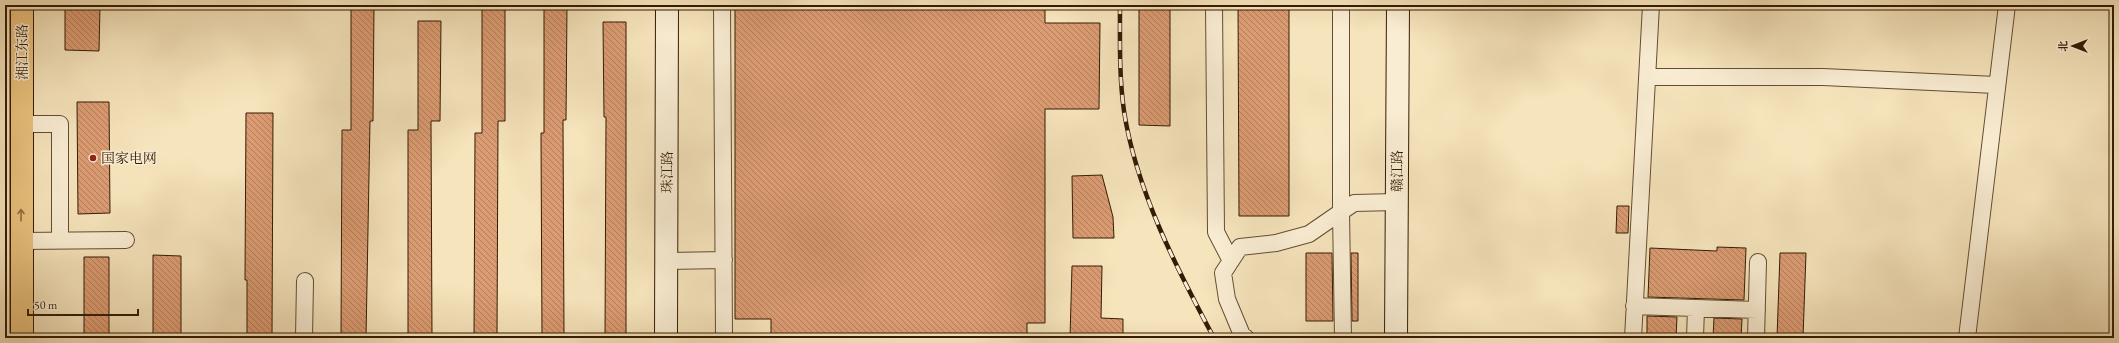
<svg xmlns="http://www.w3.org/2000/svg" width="2119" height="343" font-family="'EB Garamond','Noto Serif SC',serif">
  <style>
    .building { fill: url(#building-back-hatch); stroke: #341b03 }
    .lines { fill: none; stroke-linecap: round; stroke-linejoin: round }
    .street-casing { stroke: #644d31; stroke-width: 18 }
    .secondary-casing { stroke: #341b03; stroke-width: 24 }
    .primary-casing { stroke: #341b03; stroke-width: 24 }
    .street { stroke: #f9edd3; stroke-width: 16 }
    .secondary { stroke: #f9edd3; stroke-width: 22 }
    .primary { stroke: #ebc27e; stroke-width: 22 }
    .rail-casing { stroke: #341b03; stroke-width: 4.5 }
    .rail { stroke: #f9edd3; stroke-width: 3; stroke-dasharray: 9; stroke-linecap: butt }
    .oneway { stroke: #906e40 }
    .poi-dot { fill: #8f2418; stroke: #f9edd3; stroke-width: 1.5 }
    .labels { text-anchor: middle; stroke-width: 3; stroke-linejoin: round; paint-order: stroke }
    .street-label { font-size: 14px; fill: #341b03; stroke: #f9edd3 }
    .poi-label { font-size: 14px; fill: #341b03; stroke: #f9edd3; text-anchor: start }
  </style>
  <defs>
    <pattern id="building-back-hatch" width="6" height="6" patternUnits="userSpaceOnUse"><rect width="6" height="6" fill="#dc9c73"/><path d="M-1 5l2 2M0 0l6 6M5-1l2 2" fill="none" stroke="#b37e5c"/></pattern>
  </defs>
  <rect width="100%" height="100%" fill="#f6e4bc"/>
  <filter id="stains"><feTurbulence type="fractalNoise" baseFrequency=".005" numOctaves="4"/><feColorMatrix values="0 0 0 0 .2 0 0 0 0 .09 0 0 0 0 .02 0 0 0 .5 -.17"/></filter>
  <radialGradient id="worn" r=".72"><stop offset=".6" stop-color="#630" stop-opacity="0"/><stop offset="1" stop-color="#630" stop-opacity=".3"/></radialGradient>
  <!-- building -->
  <path class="building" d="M65,5h35l-1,46 -34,-1z
    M351,5h23l-1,116h-3l-4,217h-25l1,-208h9z
    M482,5h23v116h-7l-1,217h-23l1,-205h7z
    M544,5h23l-1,115h-3l1,218h-22l-1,-205h3z
    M735,5h310v18h55l-1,86h-54v214h-18v15h-256v-19h-36z
    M1139,5h31v121l-31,-1z
    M1238,5h51v211h-50z
    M418,21h23l-1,100h-9l1,217h-24v-208h10z
    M603,22h23v316h-21l1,-221h-2z
    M77,102h32l1,111 -32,1z
    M246,113h27l-1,225h-25v-58h-2z
    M1102,175l11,42 1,21h-41l-1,-62z
    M1617,206h12l-1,27h-12z
    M1717,247l29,1 -2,52 -96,-3 2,-49 67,3z
    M1306,253h26l1,68h-27z
    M1351,253h7v68h-6z
    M1780,253h26l-3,85h-26z
    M153,255l28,1v82h-28z
    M84,257h25v81h-25z
    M1072,266h30l-1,52 22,1v19h-53z
    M1647,316l30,1 -1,21h-29z
    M1714,318l28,1 -1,19h-28z"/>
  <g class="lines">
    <!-- street casing -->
    <g class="street-casing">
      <path id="street" d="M722,5l2,333
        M1214,5l2,227 15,29
        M1341,5v207l2,126
        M1647,77h176l173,8
        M22,124h38v116
        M21,241l105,-1
        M667,261l57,-1
        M1634,306l123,4
        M304,338l1,-57
        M1246,338l-4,-3 -15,-36 -4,-26 17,-26 36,-4 33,-9 45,-31 42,-1
        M1633,338l18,-333
        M1695,338l1,-30
        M1756,338l2,-76
        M1967,338l40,-333"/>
    </g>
    <!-- secondary casing -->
    <g class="secondary-casing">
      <path id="secondary" d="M666,338l1,-333
        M1396,338l2,-333"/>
    </g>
    <!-- primary casing -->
    <g class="primary-casing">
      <path id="primary" d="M22,5v333"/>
    </g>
    <!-- street -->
    <use href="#street" class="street"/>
    <!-- secondary -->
    <use href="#secondary" class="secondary"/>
    <!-- primary -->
    <use href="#primary" class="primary"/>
    <!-- rail casing -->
    <g class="rail-casing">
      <path id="rail" d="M1120,5c0,35 -1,71 4,106 12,79 53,158 90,227"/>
    </g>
    <!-- rail -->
    <use href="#rail" class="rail"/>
  </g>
  <!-- one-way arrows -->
  <defs><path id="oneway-shaft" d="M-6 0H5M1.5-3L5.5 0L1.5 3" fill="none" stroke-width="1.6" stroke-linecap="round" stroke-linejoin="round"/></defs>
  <use class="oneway" href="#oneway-shaft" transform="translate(21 215) rotate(-90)"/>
  <!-- markers -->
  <circle class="poi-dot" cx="93" cy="158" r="4"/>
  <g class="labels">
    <!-- street labels -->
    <g class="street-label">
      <text transform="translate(22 52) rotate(-90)" y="5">湘江东路</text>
      <text transform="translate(1397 171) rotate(-90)" y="5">赣江路</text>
      <text transform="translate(667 172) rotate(-90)" y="5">珠江路</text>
    </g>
    <!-- poi labels -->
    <g class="poi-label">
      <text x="101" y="163">国家电网</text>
    </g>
  </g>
  <!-- margin -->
  <rect width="2119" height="343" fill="none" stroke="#f6e4bc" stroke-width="20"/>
  <rect x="6" y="6" width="2107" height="331" fill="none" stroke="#341b03" stroke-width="2"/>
  <rect x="10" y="10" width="2099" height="323" fill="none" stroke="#341b03"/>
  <!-- north arrow -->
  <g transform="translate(2073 46) rotate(270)" stroke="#f9edd3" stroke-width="3" paint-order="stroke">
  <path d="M0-3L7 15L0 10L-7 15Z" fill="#341b03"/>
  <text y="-6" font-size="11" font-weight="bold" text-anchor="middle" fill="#341b03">北</text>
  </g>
  <!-- scale -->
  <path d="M28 309v6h110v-6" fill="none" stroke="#341b03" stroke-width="2"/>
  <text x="34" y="309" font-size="12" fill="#341b03" stroke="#f9edd3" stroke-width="3" paint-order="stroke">50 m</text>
  <rect width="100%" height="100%" filter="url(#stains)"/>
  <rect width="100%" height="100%" fill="url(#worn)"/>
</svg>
